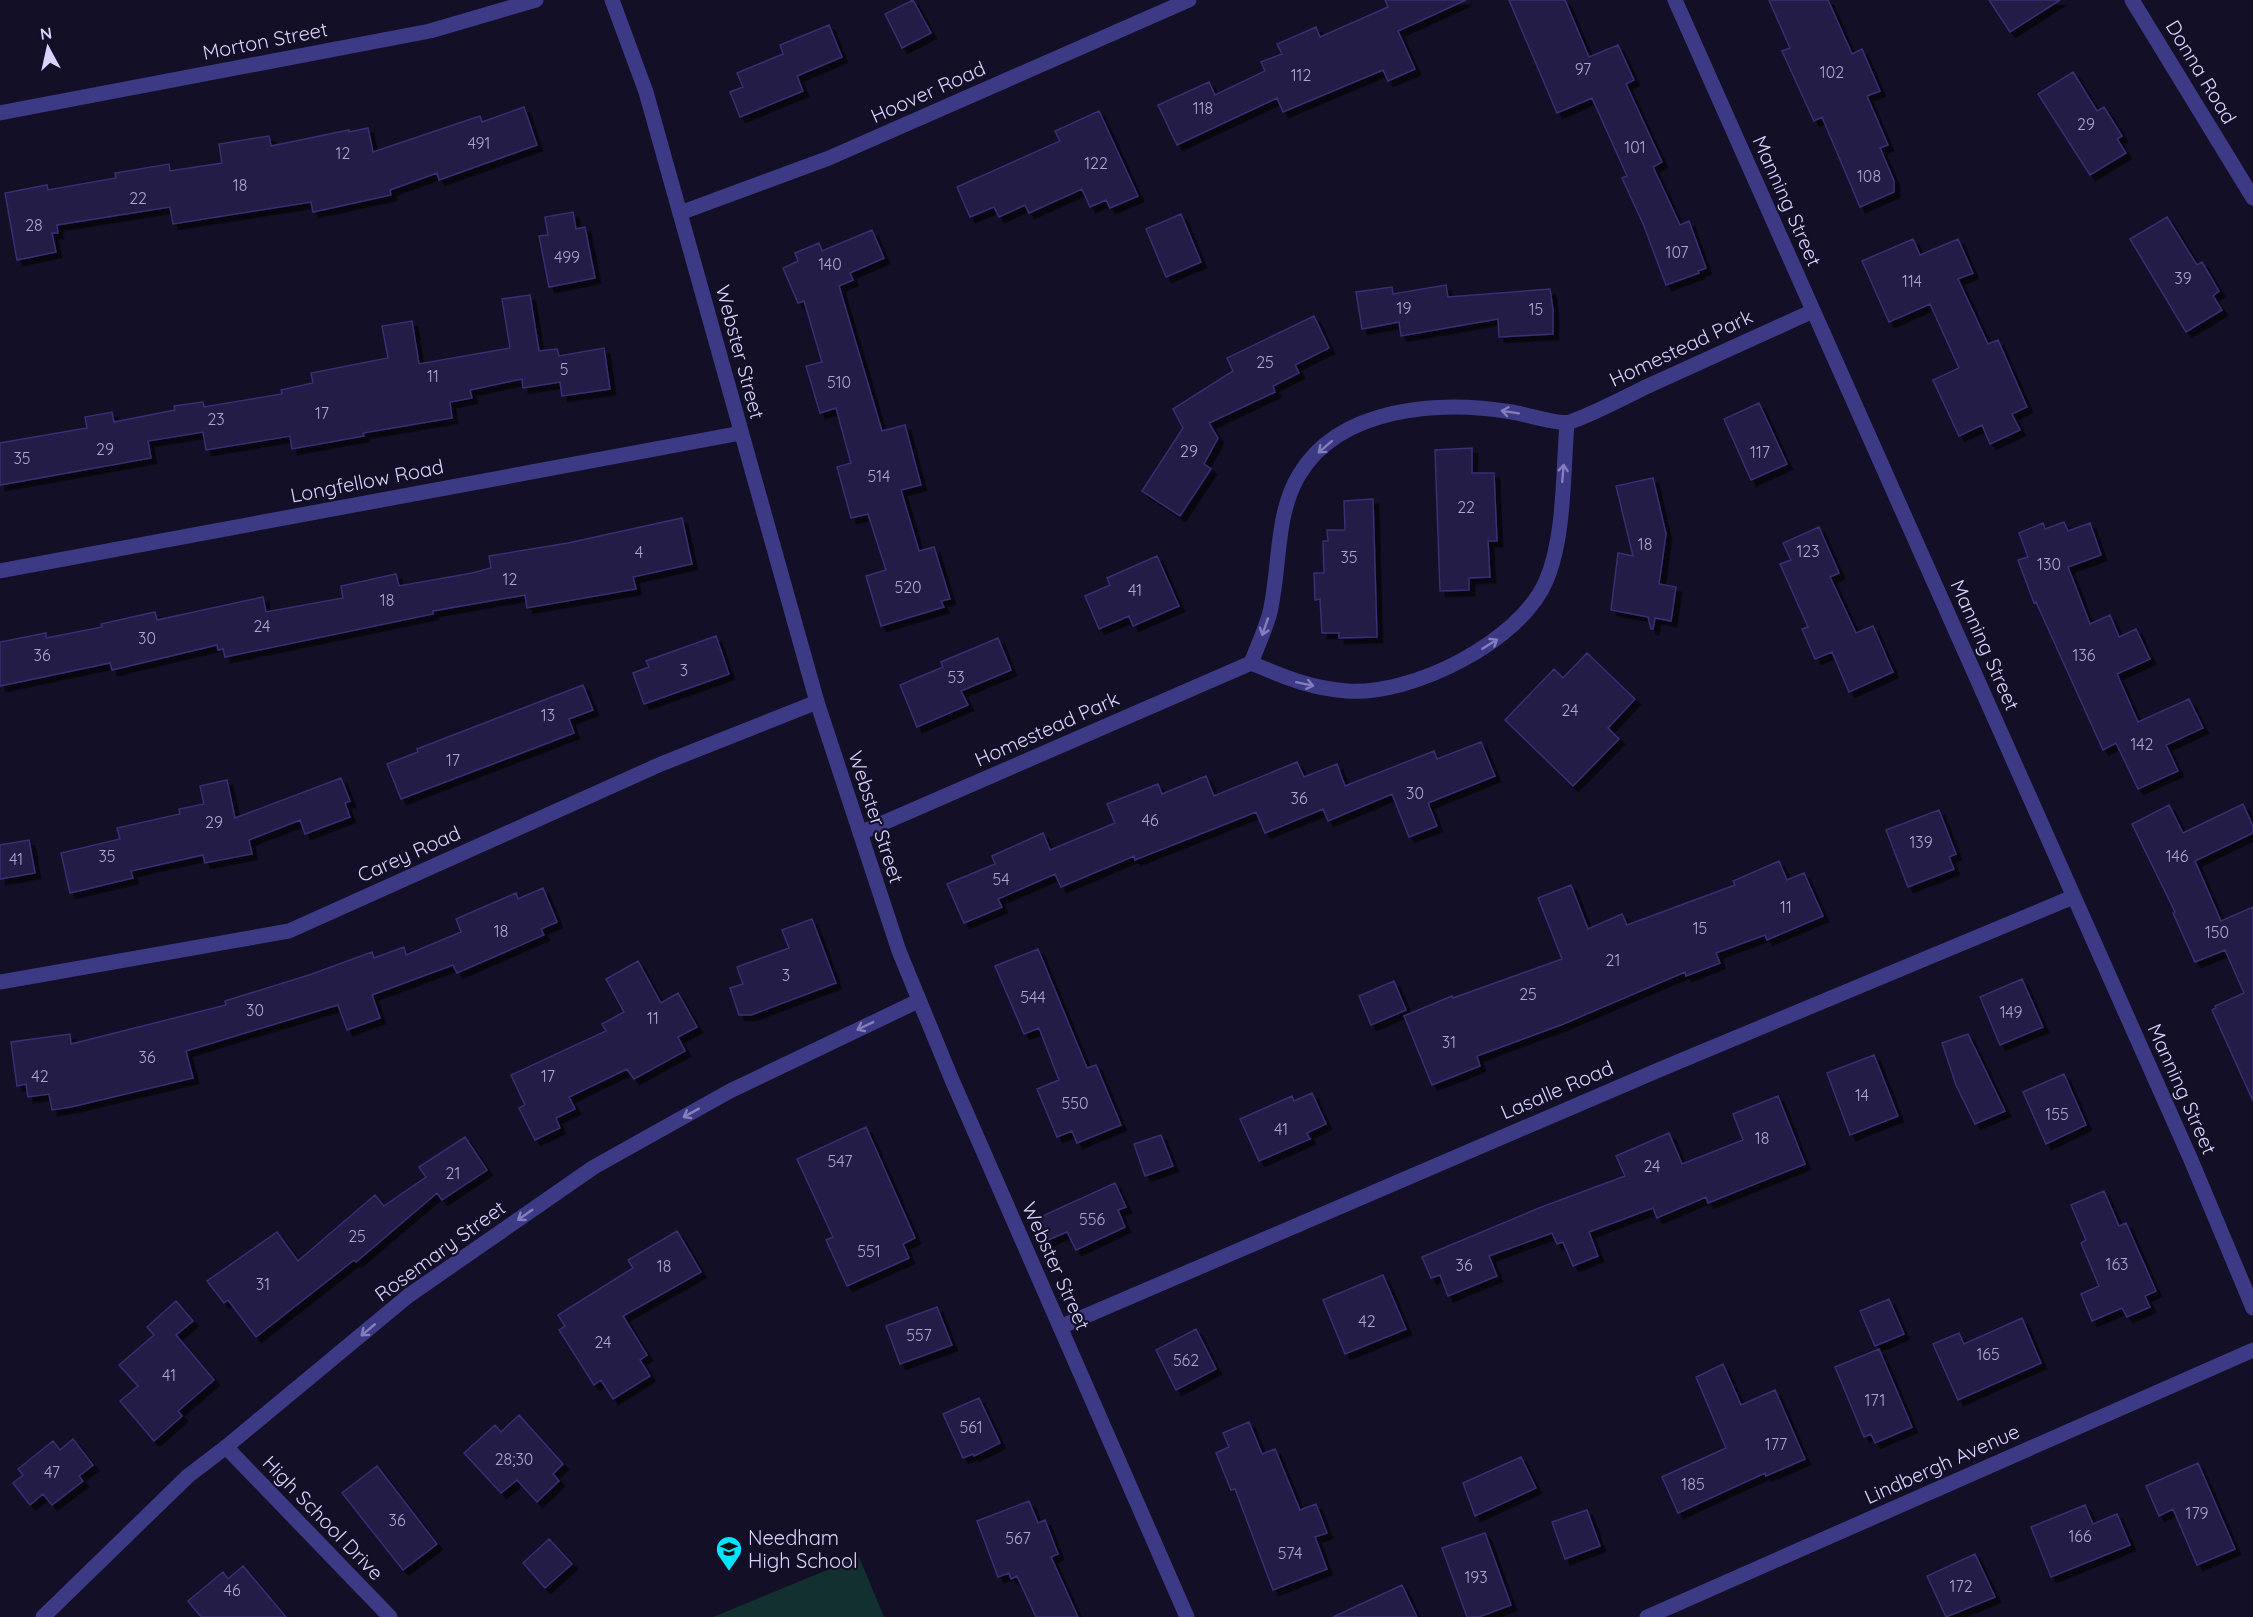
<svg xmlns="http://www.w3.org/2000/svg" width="2253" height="1617" font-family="Quicksand,sans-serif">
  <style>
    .green { fill: #12302f }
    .building { fill: #241b47; stroke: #3b2d73; stroke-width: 1.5; filter: url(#shadow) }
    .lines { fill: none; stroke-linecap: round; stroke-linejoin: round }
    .minor { stroke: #3d3a85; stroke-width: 15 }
    .tertiary { stroke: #3d3a85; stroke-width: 15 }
    .oneway { stroke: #837fbc }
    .labels { text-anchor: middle; stroke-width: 4.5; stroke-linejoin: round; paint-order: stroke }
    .number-label { font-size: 16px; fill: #aca6d1 }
    .street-label { font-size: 20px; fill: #d9d4ff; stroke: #130f26 }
    .poi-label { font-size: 20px; fill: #d9d4ff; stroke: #130f26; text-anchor: start }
  </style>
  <defs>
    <filter id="shadow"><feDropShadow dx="5.5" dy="5.5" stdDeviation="0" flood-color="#0009"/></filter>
  </defs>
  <rect width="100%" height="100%" fill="#130f26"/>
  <!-- green -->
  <path class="green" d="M859,1557l25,60h-171z"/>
  <!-- building -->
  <path class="building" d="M913,0l18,33 -29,15 -17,-34z
    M1385,0h81l-68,31 17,38 -27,12 -5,-11 -100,42 -6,-14 -100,47 -19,-40 51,-23 6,13 50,-24 -4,-9 21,-8 -5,-10 39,-17 4,10 68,-30z
    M1509,0h56l24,57 29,-12 16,35 -8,4 36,78 -9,5 27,58 9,-4 17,47 -8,3 1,2 -33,12 -22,-59 -22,-48 5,-2 -35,-78 -35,15z
    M1769,0h59l24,54 10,-5 18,42 -13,5 21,49 -8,3 14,33v11l-34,15 -38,-90 -8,4 -32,-70 8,-3z
    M1989,0h71l-50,32z
    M829,25l13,32 -45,19 6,15 -63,26 -10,-25 13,-5 -6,-14 46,-19 -3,-9z
    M2073,72l24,39 7,-4 18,29 -5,3 9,14 -36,22 -52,-81z
    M524,107l13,38 -98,35 -2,-7 -47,17 1,5 -78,17 -2,-10 -138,22 -3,-17 -113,18 1,8h-6l4,19 -39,8 -12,-67 42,-8 1,5 68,-12 -1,-5 54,-9 1,7 52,-8 -3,-19 50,-8 2,10 78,-16v2l19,-4 5,24 107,-36 2,6z
    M1099,111l39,85 -28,12 -4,-8 -16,7 -8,-18 -53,24 -4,-8 -26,12 -5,-10 -24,10 -13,-30 103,-46 -5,-10z
    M573,212l3,17 9,-2 10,51 -46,9 -10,-51 9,-1 -3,-18z
    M1181,214l20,48 -35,15 -20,-48z
    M2167,217l30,48 5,-3 17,29 -6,5 9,14 -36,22 -56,-93z
    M872,230l12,28 -34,15 3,7 -14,6 43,145 23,-6 16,60 -20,5 18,61 15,-4 16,52 -9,2 3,6 -63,19 -15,-50 20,-6 -18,-56 -17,4 -14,-51 14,-4 -15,-55 -16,5 -14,-47 16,-4 -18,-61 -6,2 -15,-35 15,-7 -3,-8 24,-10 3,8z
    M1913,239l7,16 38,-16 15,34 -15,6 30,65 10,-4 29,67 -15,7 8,16 -30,14 -8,-19 -23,11 -26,-56 26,-12 -29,-64 -41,18 -27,-61z
    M1446,285l2,12 102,-8 3,20v25l-54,3 -1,-18 -97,17 -2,-14 -37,7 -6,-37 36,-5 1,7z
    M530,295l9,56 18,-2 2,7 45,-8 6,41 -48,7 -2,-14 -37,6 -1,-9 -52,11 2,8 -22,4 2,16 -89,15 1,3 -72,13 -2,-13 -84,14 -3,-18 -55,9 3,17 -151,27v-42l87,-15 -2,-11 27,-5 2,10 61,-12 -1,-4 29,-4 1,5 78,-13 -1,-4 32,-7 -2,-10 77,-15 -6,-32 30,-5 7,43 91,-16 -8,-49z
    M1314,316l15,32 -34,17 4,8 -26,13 2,6 -66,31 9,15 -14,26 7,5 -31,47 -38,-25 41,-63 -10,-19 60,-38 -6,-13z
    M1759,403l28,61 -36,16 -27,-61z
    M1472,448v25h22l3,68h-9l2,36 -21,1v12l-29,1 -5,-141z
    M1653,478l13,56 -7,50 17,3 -5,34 -16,-3 -2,11h-2l-3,-12 -37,-7 7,-57 15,3 -17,-70z
    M1373,499l4,138 -38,1v-5h-17l-2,-34 -5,1 -1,-27h10l-1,-32h5l-1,-11h18l-1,-29z
    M682,518l10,46 -59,13 3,12 -109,19 -2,-13 -92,16v3l-208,43 -2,-8 -5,1 -1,-5 -105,25 -2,-7 -110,23v-44l46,-9v5l56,-11 -1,-3 54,-12 2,8 106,-23 3,15 77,-14 -2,-12 55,-12 3,12 73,-13 19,-5 -2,-12 79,-13z
    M2064,522l4,9 22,-8 11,32 -33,12 22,57 20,-9 9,22 17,-8 14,30 -33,15 21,48 51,-23 14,29 -37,17 12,26 -40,18 -22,-46 -13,7 -67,-148 -2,1 -16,-43 10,-3 -9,-24 24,-10 2,6z
    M1819,527l20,46 -9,4 26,56 17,-7 20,46 -44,20 -17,-40 -17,7 -13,-30 6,-2 -28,-63 11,-4 -8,-17z
    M1157,556l22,50 -46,20 -4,-10 -30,13 -14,-33 25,-11 -3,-7z
    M716,636l13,38 -85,30 -11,-31 16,-6 -3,-6z
    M998,638l13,32 -50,21 7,14 -51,22 -17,-42 43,-18 -2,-5z
    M1587,653l48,46 -27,29 11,11 -46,47 -68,-66 49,-51 9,9z
    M583,685l10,25 -24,9 5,14 -173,66 -14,-35 31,-12 -1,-3z
    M1481,742l14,34 -67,27 9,23 -28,11 -17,-43 -64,27 -5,-12 -58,24 -9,-21 -121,48 -1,-4 -73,31 -6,-13 -57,25 4,8 -38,16 -17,-39 48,-20 -3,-8 51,-23 7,17 65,-27 -8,-19 51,-20 4,10 44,-18 8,20 83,-34 7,15 33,-13 8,22 89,-35 3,8z
    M341,778l9,23 -5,2 5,14 -45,17 -5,-14 -51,20 3,14 -47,9 -2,-8 -72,16 2,7 -63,15 -9,-40 59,-14 -3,-11 63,-14 -1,-5 25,-5 -4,-18 27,-6 8,38z
    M2243,804l10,22v7l-58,28 26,60 32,-14v194l-41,-91 4,-2 -1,-2 29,-13 -19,-43 -30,12 -22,-49 2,-1 -43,-88 37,-19 14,28z
    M1939,810l17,44 -7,3 5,12 -46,18 -22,-57z
    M29,840l6,33 -35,6v-34z
    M1779,861l8,19 17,-7 19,43 -56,24 -2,-5 -49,18 4,10 -34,13 -1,-4 -124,53 -84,31 3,10 -48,19 -28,-69 48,-20 1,2 109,-39 -24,-61 33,-13 17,44 34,-15 5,11 108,-40 -2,-4z
    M543,888l14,34 -16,7 3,6 -87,38 -4,-8 -81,30 8,23 -33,12 -9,-25 -152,46 7,27 -122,29 -19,3 -3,-16 -21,3 -2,-13 -9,2 -6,-44 59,-8 1,10 155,-39 -1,-4 84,-26 63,-23 2,6 30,-11 2,8 55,-23 -5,-13 60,-26 2,6z
    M812,919l24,64 -85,32h-12l-9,-27 13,-4 -6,-17 52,-19 -7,-18z
    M1038,949l49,119 9,-3 25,60 -44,18 -5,-12 -15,6 -20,-48 22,-9 -20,-52 -15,6 -29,-68z
    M638,961l23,42 17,-10 19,34 -19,10 7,14 -51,28 -7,-10 -58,28 6,12 -19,9 4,10 -25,12 -16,-32 6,-3 -14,-30 95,-44 -4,-7 22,-12 -18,-33z
    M2022,979l21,48 -43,18 -20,-48z
    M1394,981l12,29 -35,15 -12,-29z
    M1968,1034l37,77 -30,13 -19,-39 -14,-42z
    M1874,1055l24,61 -48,19 -23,-62z
    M2064,1074l22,51 -40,19 -23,-52z
    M1312,1093l14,31 -19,9 3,6 -51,22 -19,-42 52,-23 2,5z
    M1778,1096l27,68 -97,39 -2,-6 -49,21 -4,-10 -64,24 9,24 -25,10 -10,-24 -6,2 -5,-11 -63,23 8,20 -49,20 -8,-21 -9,3 -9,-21 117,-49 86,-32 -9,-20 53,-23 13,31 61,-24 -10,-26z
    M866,1127l49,111 -12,6 6,14 -62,28 -21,-46 7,-3 -36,-78z
    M1161,1135l12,31 -28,10 -11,-32z
    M465,1137l22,33 -45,30 -5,-7 -81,69 -2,-2 -98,77 -28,-37 -4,3 -17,-22 70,-49 21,29 77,-66 9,11 42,-29 -7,-10z
    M1115,1183l11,24 -8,3 7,17 -49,23 -9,-18 -19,8 -10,-22z
    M2104,1191l15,35 7,-3 30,68 -11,5 5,11 -23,10 -5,-9 -30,13 -11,-27 18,-8 -18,-43 5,-3 -15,-35z
    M677,1231l24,41 -78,44 24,39 -7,5 10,16 -37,23 -12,-19 -7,5 -35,-55 6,-4 -7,-11 75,-47 -5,-8z
    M1383,1275l23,54 -61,25 -22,-54z
    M1889,1299l15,35 -29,12 -15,-35z
    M176,1301l17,20 -17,14 38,45 -36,31 4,5 -28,25 -34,-40 18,-15 -19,-21 35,-30 -7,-8z
    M937,1307l15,38 -52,19 -14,-38z
    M2022,1318l19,45 -83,37 -25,-56 26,-11 5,11z
    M1196,1329l20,40 -40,21 -20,-40z
    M1879,1349l33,78 -37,16 -4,-9 -7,3 -29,-70z
    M1723,1364l18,41 34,-15 30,69 -39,17 -1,-3 -87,40 -16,-36 64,-29 -30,-71z
    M979,1398l21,45 -26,13 -1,-2 -10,4 -20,-44z
    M519,1415l44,49 -10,10 6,7 -22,21 -20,-22 -16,13 -37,-40 31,-28 6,7z
    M1249,1422l13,32 13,-5 25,61 16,-6 11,29 -12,4 12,32 -54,21 -38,-101 -4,1 -15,-37 13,-6 -6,-14z
    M73,1439l20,26 -14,11 4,5 -31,24 -9,-11 -13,11 -17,-22 10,-8 -5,-6 35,-28 7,9z
    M1521,1457l15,31 -61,28 -12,-33z
    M2198,1463l37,86 -38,16 -24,-56 -14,7 -13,-30z
    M377,1466l60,78 -34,26 -61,-77z
    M1029,1501l9,22 7,-3 13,34 -7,3 27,60h-42l-19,-41 -6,3 -2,-6 -11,4 -21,-56z
    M2085,1505l8,19 24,-10 13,31 -79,32 -20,-50z
    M1587,1510l13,36 -35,13 -13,-37z
    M1485,1533l26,72 -32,12h-12l-25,-69z
    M549,1539l23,25 -27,24 -22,-25z
    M1975,1554l20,43 -49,20 -19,-41z
    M243,1566l43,51h-85l-13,-16 35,-29 5,7z
    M1402,1585l15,32h-84z"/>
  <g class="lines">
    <!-- minor -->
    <path class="minor" d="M1675,0l516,1160 62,148
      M2132,0l121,198
      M0,113l430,-82 106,-31
      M680,213l149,-55 360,-158
      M0,571l741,-138
      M1251,663c34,14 58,25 96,28 64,5 173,-49 199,-110 19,-44 17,-110 21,-158
      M860,833l391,-170c6,-15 13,-31 18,-47 12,-46 5,-99 30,-141 41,-69 142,-75 213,-63 12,2 49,13 58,10 26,-9 53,-24 78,-36 55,-25 110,-50 165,-75
      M0,982l289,-51 372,-167 156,-62
      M1060,1327l601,-258 412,-172
      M226,1447l164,170
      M1647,1617l606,-267"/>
    <!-- tertiary -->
    <path class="tertiary" d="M612,0l34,92 171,610 82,249 53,129 235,537
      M43,1617l145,-141 38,-29 182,-151 186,-129 136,-76 188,-90"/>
  </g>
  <!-- one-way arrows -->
  <defs><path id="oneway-shaft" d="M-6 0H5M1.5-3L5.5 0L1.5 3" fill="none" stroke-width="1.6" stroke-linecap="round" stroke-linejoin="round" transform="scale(1.5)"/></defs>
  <g class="oneway">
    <use href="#oneway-shaft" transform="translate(1510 412) rotate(-171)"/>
    <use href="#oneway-shaft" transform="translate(1325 447) rotate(139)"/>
    <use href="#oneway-shaft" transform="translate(1563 473) rotate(-85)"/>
    <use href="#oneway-shaft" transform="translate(1265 627) rotate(109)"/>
    <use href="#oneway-shaft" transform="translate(1490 644) rotate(-32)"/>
    <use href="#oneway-shaft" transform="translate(1305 684) rotate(12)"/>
    <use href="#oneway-shaft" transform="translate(865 1026) rotate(154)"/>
    <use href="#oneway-shaft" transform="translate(691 1113) rotate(151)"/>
    <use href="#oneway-shaft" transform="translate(525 1215) rotate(145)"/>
    <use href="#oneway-shaft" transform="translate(368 1330) rotate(140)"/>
  </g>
  <!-- icons -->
  <defs>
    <g id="school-pin" transform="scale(1.35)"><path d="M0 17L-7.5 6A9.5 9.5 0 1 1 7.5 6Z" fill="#00e5ff" stroke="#130f26"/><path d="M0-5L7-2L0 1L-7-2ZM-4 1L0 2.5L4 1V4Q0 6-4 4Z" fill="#111"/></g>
  </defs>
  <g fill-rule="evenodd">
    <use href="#school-pin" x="729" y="1549"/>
  </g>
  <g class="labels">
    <!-- number labels -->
    <g class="number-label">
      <text x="1583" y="75">97</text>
      <text x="1832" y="78">102</text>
      <text x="1301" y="81">112</text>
      <text x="1203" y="114">118</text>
      <text x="2086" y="130">29</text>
      <text x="479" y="149">491</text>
      <text x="1635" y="153">101</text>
      <text x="343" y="159">12</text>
      <text x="1096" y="169">122</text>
      <text x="1869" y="182">108</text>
      <text x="240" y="191">18</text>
      <text x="138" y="204">22</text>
      <text x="34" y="231">28</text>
      <text x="1677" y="258">107</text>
      <text x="567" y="263">499</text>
      <text x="830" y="270">140</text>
      <text x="2183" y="284">39</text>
      <text x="1912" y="287">114</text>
      <text x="1404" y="314">19</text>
      <text x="1536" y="315">15</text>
      <text x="1265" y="368">25</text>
      <text x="564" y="375">5</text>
      <text x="433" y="382">11</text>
      <text x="839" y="388">510</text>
      <text x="322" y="419">17</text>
      <text x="216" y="425">23</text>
      <text x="105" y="455">29</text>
      <text x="1189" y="457">29</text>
      <text x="1760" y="458">117</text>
      <text x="22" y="464">35</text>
      <text x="879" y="482">514</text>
      <text x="1466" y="513">22</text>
      <text x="1645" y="550">18</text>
      <text x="1808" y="557">123</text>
      <text x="639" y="558">4</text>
      <text x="1349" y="563">35</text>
      <text x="2049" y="570">130</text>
      <text x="510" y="585">12</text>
      <text x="908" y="593">520</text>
      <text x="1135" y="596">41</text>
      <text x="387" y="606">18</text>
      <text x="262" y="632">24</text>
      <text x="147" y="644">30</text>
      <text x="42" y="661">36</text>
      <text x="2084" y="661">136</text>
      <text x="684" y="676">3</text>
      <text x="956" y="683">53</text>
      <text x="1570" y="716">24</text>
      <text x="548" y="721">13</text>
      <text x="2142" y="750">142</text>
      <text x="453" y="766">17</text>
      <text x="1415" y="799">30</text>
      <text x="1299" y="804">36</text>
      <text x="1150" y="826">46</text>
      <text x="214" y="828">29</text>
      <text x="1921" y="848">139</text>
      <text x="107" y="862">35</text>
      <text x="2177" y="862">146</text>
      <text x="16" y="865">41</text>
      <text x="1001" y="885">54</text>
      <text x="1786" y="913">11</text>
      <text x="1700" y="934">15</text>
      <text x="501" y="937">18</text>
      <text x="2217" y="938">150</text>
      <text x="1613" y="966">21</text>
      <text x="786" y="981">3</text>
      <text x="1528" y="1000">25</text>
      <text x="1033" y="1003">544</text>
      <text x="255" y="1016">30</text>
      <text x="2011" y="1018">149</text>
      <text x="653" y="1024">11</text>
      <text x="1449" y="1048">31</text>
      <text x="147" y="1063">36</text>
      <text x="40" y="1082">42</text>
      <text x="548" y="1082">17</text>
      <text x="1862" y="1101">14</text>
      <text x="1075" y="1109">550</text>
      <text x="2057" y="1120">155</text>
      <text x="1281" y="1135">41</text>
      <text x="1762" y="1144">18</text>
      <text x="840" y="1167">547</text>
      <text x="1652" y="1172">24</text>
      <text x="453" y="1179">21</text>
      <text x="1092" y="1225">556</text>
      <text x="357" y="1242">25</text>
      <text x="869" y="1257">551</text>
      <text x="2117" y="1270">163</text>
      <text x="1464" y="1271">36</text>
      <text x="664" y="1272">18</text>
      <text x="263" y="1290">31</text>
      <text x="1367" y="1327">42</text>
      <text x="919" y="1341">557</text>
      <text x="603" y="1348">24</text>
      <text x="1988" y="1360">165</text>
      <text x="1186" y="1366">562</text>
      <text x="169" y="1381">41</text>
      <text x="1875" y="1406">171</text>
      <text x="971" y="1433">561</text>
      <text x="1776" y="1450">177</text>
      <text x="514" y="1465">28;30</text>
      <text x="52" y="1478">47</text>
      <text x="1693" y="1490">185</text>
      <text x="2197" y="1519">179</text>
      <text x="397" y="1526">36</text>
      <text x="2080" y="1542">166</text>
      <text x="1018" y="1544">567</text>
      <text x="1290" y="1559">574</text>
      <text x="1476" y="1583">193</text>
      <text x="1961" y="1592">172</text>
      <text x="232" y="1596">46</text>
    </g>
    <!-- street labels -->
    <g class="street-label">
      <text transform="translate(265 41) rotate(-11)" y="7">Morton Street</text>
      <text transform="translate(2201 72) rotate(59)" y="7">Donna Road</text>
      <text transform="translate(928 92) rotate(-24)" y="7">Hoover Road</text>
      <text transform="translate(1787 201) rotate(66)" y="7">Manning Street</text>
      <text transform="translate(1681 348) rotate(-25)" y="7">Homestead Park</text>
      <text transform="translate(740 352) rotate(75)" y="7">Webster Street</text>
      <text transform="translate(367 481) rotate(-11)" y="7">Longfellow Road</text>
      <text transform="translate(1985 645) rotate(66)" y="7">Manning Street</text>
      <text transform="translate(1047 729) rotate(-24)" y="7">Homestead Park</text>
      <text transform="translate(876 817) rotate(72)" y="7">Webster Street</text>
      <text transform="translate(409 854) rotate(-24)" y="7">Carey Road</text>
      <text transform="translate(2182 1089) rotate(66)" y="7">Manning Street</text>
      <text transform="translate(1557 1090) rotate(-23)" y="7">Lasalle Road</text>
      <text transform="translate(440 1251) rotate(-36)" y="7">Rosemary Street</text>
      <text transform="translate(1056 1266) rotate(66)" y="7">Webster Street</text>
      <text transform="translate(1942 1464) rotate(-24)" y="7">Lindbergh Avenue</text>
      <text transform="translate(323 1518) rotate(46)" y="7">High School Drive</text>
    </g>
    <!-- poi labels -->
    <g class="poi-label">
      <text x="748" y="1545">Needham<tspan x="748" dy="23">High School</tspan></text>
    </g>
  </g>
  <!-- north arrow -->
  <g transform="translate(48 48) rotate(352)" stroke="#130f26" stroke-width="4.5" paint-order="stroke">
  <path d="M0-4.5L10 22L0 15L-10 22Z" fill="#d9d4ff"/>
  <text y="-9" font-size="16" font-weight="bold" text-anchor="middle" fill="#d9d4ff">N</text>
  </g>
</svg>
